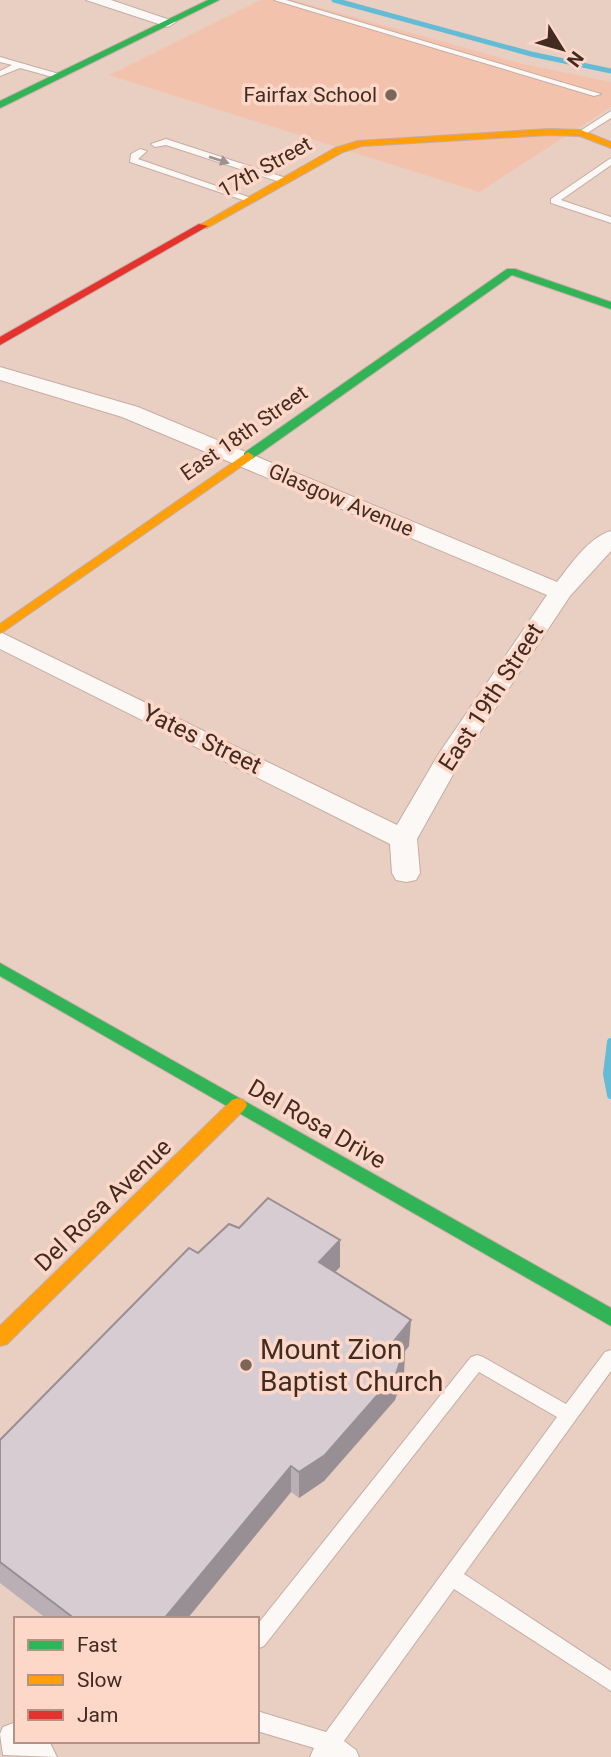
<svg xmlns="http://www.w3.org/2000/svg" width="611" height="1757" font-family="Roboto,sans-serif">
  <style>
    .built { fill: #f3c2ad }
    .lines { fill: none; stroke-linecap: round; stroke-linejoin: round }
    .stream-far1 { stroke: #64bbd6; stroke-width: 5 }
    .stream { stroke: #64bbd6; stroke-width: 8 }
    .lane-casing { stroke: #c4ada3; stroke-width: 2 }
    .street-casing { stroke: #c4ada3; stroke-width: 2 }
    .fast-casing { stroke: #c4ada3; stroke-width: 2 }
    .slow-casing { stroke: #c4ada3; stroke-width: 2 }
    .jam-casing { stroke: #c4ada3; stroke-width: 2 }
    .lane { fill: #fcf8f6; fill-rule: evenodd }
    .street { fill: #fcf8f6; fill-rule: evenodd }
    .fast { fill: #30b455; fill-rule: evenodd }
    .slow { fill: #ff9f0a; fill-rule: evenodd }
    .jam { fill: #e5322d; fill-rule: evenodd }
    .wall { fill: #baafb5 }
    .shaded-wall { fill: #978f94 }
    .building { fill: #d8ccd3; stroke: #978f94; stroke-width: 2 }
    .oneway { fill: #9f928c }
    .poi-dot { fill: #7c6559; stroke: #fdd8c8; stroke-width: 2.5 }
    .labels { text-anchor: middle; stroke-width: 7; stroke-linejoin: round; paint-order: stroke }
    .far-poi-label { font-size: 21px; fill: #422c21; stroke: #fdd8c8; text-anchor: end }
    .far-street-label { font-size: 21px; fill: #422c21; stroke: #fdd8c8 }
    .street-label { font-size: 24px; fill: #422c21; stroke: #fdd8c8 }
    .near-poi-label { font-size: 28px; fill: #422c21; stroke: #fdd8c8; text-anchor: start }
  </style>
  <rect width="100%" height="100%" fill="#e9cec2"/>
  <!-- built -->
  <path class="built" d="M261,0h32l230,64 88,18v25l-132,85 -370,-117z"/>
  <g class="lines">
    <!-- stream-far1 -->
    <path class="stream-far1" d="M334,0l197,54 80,17"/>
    <!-- stream -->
    <path class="stream" d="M611,1042l-4,32 4,21"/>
    <!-- lane casing -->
    <g class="lane-casing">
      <path id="lane" d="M274,0h12l315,94 -7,2z
        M0,57l59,17 1,2 -4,2 -36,-10 -20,8v-5l12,-6 -12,-3z
        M611,111v7l-27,17 -7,-2z
        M166,139l120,39 2,2 -8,2 -114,-37 -11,2 -4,-3z
        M140,149l7,2 -9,8 116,40 -8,2 -116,-39 1,-8z
        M611,158v7l-50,35 50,17v6l-60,-20v-4z
        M611,1350v21l-147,203 147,97v20l-157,-102 -110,152 12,9 3,7h-49l4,-9 -57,-17v-20l69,21 231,-315 -78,-45 -215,274 -7,3v-24l214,-268 6,-2 6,2 83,47 39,-52z"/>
    </g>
    <!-- street casing -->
    <g class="street-casing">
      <path id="street" d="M86,0h25l65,22 -8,5z
        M0,367l138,40 419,175c14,-18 32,-45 54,-51v20l-41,45 -110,166 -43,77 3,34 -4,7 -10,2 -10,-2 -4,-7 -2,-29 -390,-195v-17l397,193 41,-70 109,-160 -425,-178 -122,-37z
        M16,1722v19h33l8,16 -54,-2 -3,-21 3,-7z"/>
    </g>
    <!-- fast casing -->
    <g class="fast-casing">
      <path id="fast" d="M208,0h11l-219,108v-7z
        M507,269h8l96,33v7l-99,-34 -260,184h-8v-6z
        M0,963l611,345v18l-611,-350z"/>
    </g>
    <!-- slow casing -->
    <g class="slow-casing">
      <path id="slow" d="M549,129l32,1 30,12v6l-31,-12 -31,-1 -187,11 -19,6 -136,76 -9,-2 137,-78 23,-7z
        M248,452l6,4 -2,3 -252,175v-10z
        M238,1098l6,2 3,5 -3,5 -237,234 -7,2v-20l232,-226z"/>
    </g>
    <!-- jam casing -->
    <g class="jam-casing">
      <path id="jam" d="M199,224l9,2 -208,119v-8z"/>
    </g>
    <!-- lane -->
    <use href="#lane" class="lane"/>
    <!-- street -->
    <use href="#street" class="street"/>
    <!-- fast -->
    <use href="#fast" class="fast"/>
    <!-- slow -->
    <use href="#slow" class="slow"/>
    <!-- jam -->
    <use href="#jam" class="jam"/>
  </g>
  <!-- wall -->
  <path class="wall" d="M239,1228l101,12v27l-5,5 74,74 -4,5 -1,22 -9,27 -71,81 -25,17 -8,-6 -104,127h-140l-47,-36v-143l198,-187z"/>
  <!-- shaded-wall -->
  <path class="shaded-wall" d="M340,1240v27l-21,21v-26z
    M411,1320l-2,26 -4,5 -1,22 -9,27 -71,81 -25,17v-26z
    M291,1466v26l-104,127h-23z"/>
  <!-- building -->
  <path class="building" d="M268,1198l72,42 -21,22 92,58 -17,21 11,6 -9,27 -71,81 -26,17 -8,-6 -127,153h-89l-75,-57v-122l189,-192 9,5 31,-29 10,4z"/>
  <!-- one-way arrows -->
  <defs><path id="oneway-solid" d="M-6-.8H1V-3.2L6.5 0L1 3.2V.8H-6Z" transform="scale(1.75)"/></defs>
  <use class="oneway" href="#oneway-solid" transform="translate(219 160) rotate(18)"/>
  <!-- markers -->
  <g class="poi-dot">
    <circle cx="391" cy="95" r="7"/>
    <circle cx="246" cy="1365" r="7"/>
  </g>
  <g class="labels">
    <!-- far-poi labels -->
    <g class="far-poi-label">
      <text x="377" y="102">Fairfax School</text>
    </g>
    <!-- far-street labels -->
    <g class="far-street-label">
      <text transform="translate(265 167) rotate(-29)" y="7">17th Street</text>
      <text transform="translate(244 433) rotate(-35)" y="7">East 18th Street</text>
      <text transform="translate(341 500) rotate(23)" y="7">Glasgow Avenue</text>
    </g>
    <!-- street labels -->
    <g class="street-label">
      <text transform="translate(491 697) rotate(-57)" y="8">East 19th Street</text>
      <text transform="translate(202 739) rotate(26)" y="8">Yates Street</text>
      <text transform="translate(317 1124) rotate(30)" y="8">Del Rosa Drive</text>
      <text transform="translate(103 1205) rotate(-44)" y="8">Del Rosa Avenue</text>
    </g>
    <!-- near-poi labels -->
    <g class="near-poi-label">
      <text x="260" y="1359">Mount Zion<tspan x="260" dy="32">Baptist Church</tspan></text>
    </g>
  </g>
  <!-- legend -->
  <rect x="14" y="1617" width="245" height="126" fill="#fdd8c8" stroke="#b29385" stroke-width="2"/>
  <rect x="28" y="1640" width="35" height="10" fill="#30b455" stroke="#b29385" stroke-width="2"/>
  <text x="77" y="1652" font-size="21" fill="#422c21">Fast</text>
  <rect x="28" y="1675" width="35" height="10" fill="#ff9f0a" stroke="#b29385" stroke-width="2"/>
  <text x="77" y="1687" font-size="21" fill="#422c21">Slow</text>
  <rect x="28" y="1710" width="35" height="10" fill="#e5322d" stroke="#b29385" stroke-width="2"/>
  <text x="77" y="1722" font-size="21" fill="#422c21">Jam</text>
  <!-- north arrow -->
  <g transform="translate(562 49) rotate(127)" stroke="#fdd8c8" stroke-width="5" paint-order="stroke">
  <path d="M0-5L12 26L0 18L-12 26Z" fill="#422c21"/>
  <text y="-10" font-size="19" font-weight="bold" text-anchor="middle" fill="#422c21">N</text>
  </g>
</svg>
